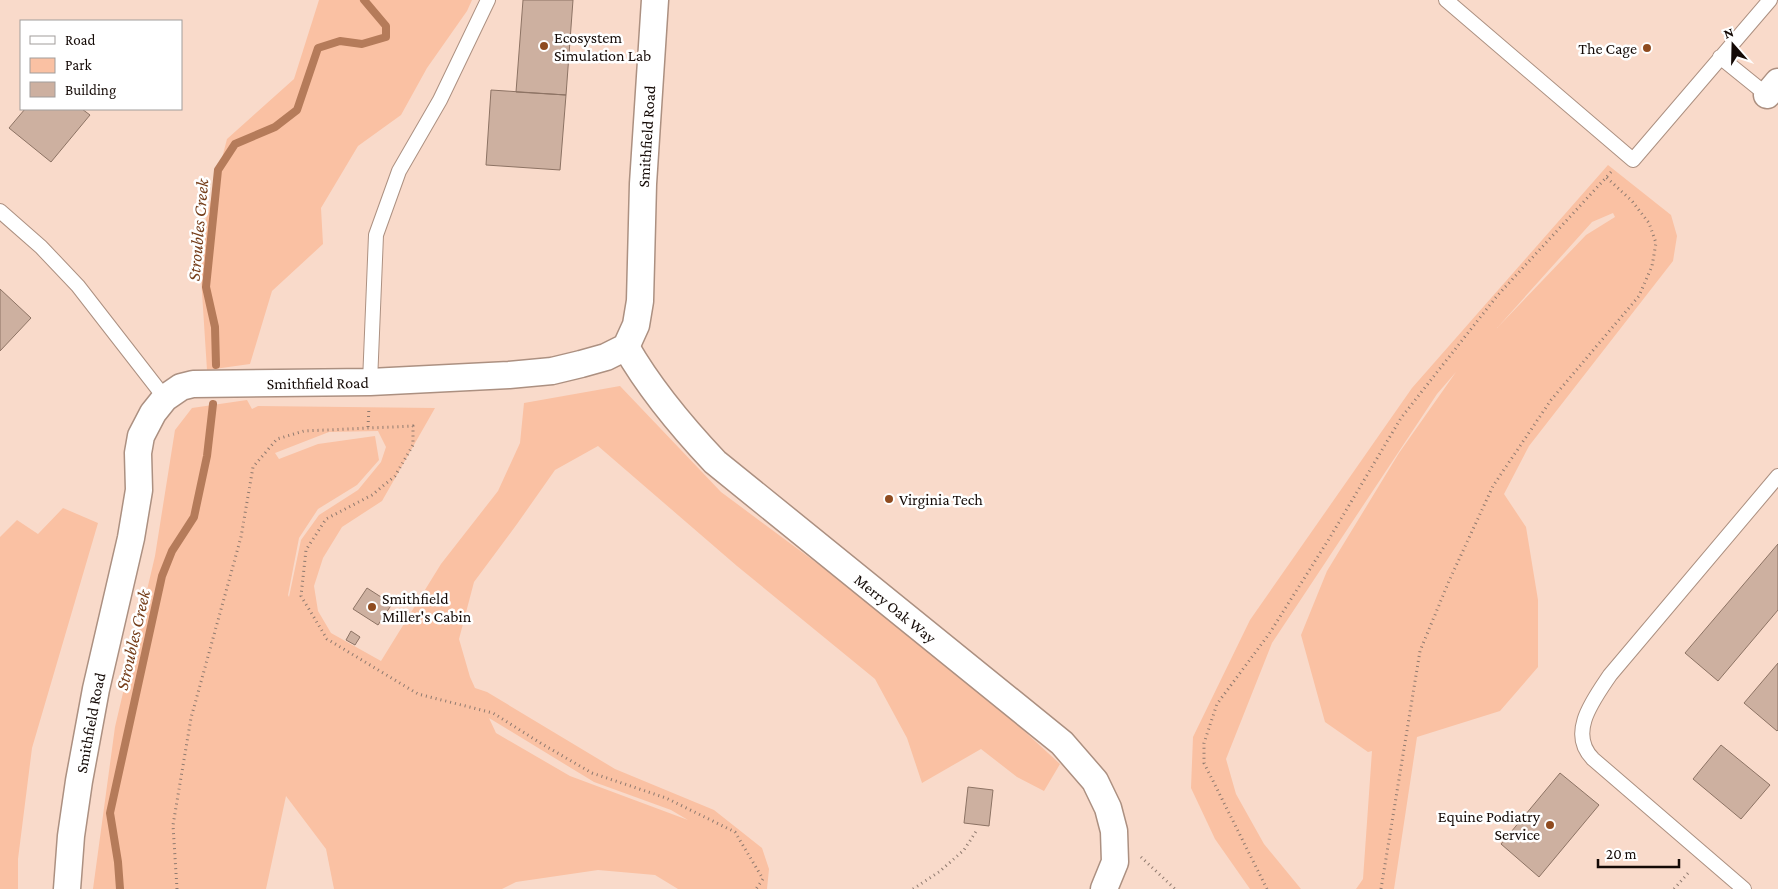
<svg xmlns="http://www.w3.org/2000/svg" width="1778" height="889" font-family="'Crimson Pro',serif">
  <style>
    .green { fill: #fac1a3; fill-rule: evenodd }
    .lines { fill: none; stroke-linecap: round; stroke-linejoin: round }
    .stream { stroke: #b57b5a; stroke-width: 8 }
    .building { fill: #cdb0a0; stroke: #8d7364 }
    .service-casing { stroke: #ac9081; stroke-width: 16 }
    .minor-casing { stroke: #ac9081; stroke-width: 29 }
    .path { stroke: #8f7a6f; stroke-width: 3; stroke-dasharray: 1 4; stroke-linecap: butt }
    .service { stroke: #fff; stroke-width: 14 }
    .minor { stroke: #fff; stroke-width: 26 }
    .poi-dot { fill: #8f4b1f; stroke: #fff; stroke-width: 2 }
    .labels { text-anchor: middle; stroke-width: 5; stroke-linejoin: round; paint-order: stroke }
    .poi-label { font-size: 16px; fill: #140a06; stroke: #fff; text-anchor: start }
    .street-label { font-size: 16px; fill: #140a06; stroke: #fff }
    .water-label { font-size: 18px; font-style: italic; fill: #753d19; stroke: #fff }
  </style>
  <rect width="100%" height="100%" fill="#f9daca"/>
  <!-- green -->
  <path class="green" d="M319,0h153l-5,11 -40,57 -26,47 -43,31 -37,62 2,36 -51,47 -22,73 -43,6 -8,-124 28,-107 67,-60z
    M1608,165l63,50 6,21 -4,25 -144,185 -25,48 22,33 12,73v67l-38,44 -83,26 -23,152h-38l7,-10 9,-128 -4,1 -43,-30 -24,-87 26,-64 72,-118 57,-81 -19,22 -165,249 -46,116 10,35 28,50 37,45h-51l-35,-50 -24,-51 2,-51 57,-117 162,-232zM1613,213l2,4 -29,18 -89,93 95,-106z
    M620,386l101,106 174,129 66,52 99,91 -16,27 -27,-14 -36,-28 -59,34 -15,-45 -32,-59 -138,-113 -139,-120 -43,24 -38,54 -43,58 -15,57 11,38 5,11 12,4 128,77 99,41 48,38 7,21 -2,20h-89l-23,-14 -57,-5 -82,12 -14,7h-168l-8,-40 -40,-53 -20,93h-173l22,-162 40,-171 20,-126 17,-22 55,-8 5,9 6,-3 177,2 -53,93 -40,26 -19,31 -9,28 4,25 13,22 50,28 60,-97 57,-73 22,-48 4,-40zM378,431l8,16 -5,15 -23,28 -39,25 -18,25 -12,57 -1,-2 11,-57 19,-29 39,-24 22,-25 -4,-24 -57,8 -39,15 -4,-6 54,-21zM489,718l105,64 77,28 17,10 -118,-44 -74,-43z
    M63,508l35,15 -66,225 -14,111v30h-18v-352l17,-17 21,14z"/>
  <g class="lines">
    <!-- stream -->
    <path class="stream" d="M216,365l-1,-38 -9,-40 12,-117 17,-26 40,-17 22,-17 21,-62 22,-7 22,3 24,-7v-11l-22,-26
      M120,889l-2,-27 -8,-49 52,-237 10,-25 22,-34 13,-61 6,-52"/>
  </g>
  <!-- building -->
  <path class="building" d="M523,0h50l-7,95 -50,-3z
    M491,90l75,5 -6,75 -74,-5z
    M25,109h57l8,6 -39,47 -42,-34z
    M0,289l31,29 -31,33z
    M1778,544v66l-60,71 -33,-28z
    M367,588l25,16 -14,21 -25,-16z
    M351,631l9,6 -5,8 -9,-5z
    M1778,663v67l-1,1 -33,-28z
    M1721,745l49,40 -29,34 -48,-40z
    M1560,773l39,32 -60,72 -38,-33z
    M968,787l25,3 -4,36 -25,-3z"/>
  <g class="lines">
    <!-- service casing -->
    <g class="service-casing">
      <path id="service" d="M1446,0l187,160 137,-160
        M1720,57l47,38h5
        M0,211l41,36 37,39 87,112
        M370,382l6,-147 23,-64 41,-71 48,-100
        M1744,889l-151,-130c-26,-26 1,-60 17,-84l168,-199"/>
    </g>
    <!-- minor casing -->
    <g class="minor-casing">
      <g id="minor">
        <path d="M1767,95l11,-13"/>
        <path id="s1" d="M626,347c24,42 55,79 89,115l347,281 33,38 13,27 6,23 1,31 -11,27"/>
        <path id="s2" d="M67,889l4,-53 8,-55 17,-92 35,-151 8,-48 -1,-37 3,-17 12,-23 12,-15 16,-11 12,-3 177,-2 139,-7 43,-4 29,-7 25,-7 20,-10 10,-22 4,-24 3,-117 12,-184"/>
      </g>
    </g>
    <!-- path -->
    <path class="path" d="M368,427l1,-20
      M1141,857l34,32
      M177,889l-4,-64 18,-107 50,-181 12,-70 24,-28 27,-8 109,-5v19l-18,31 -23,19 -46,24 -20,31 -5,46 26,43 91,55 75,19 49,31 50,29 74,25 69,34 28,47 -7,10
      M913,889l26,-17 25,-22 13,-20
      M1267,889l-63,-126v-20l13,-39 52,-70 60,-95 72,-121 96,-122 116,-126
      M1381,889l39,-238 29,-70 44,-95 58,-86 88,-104 13,-30 4,-23 -7,-20 -17,-22 -26,-24
      M1674,889l16,-18"/>
    <!-- service -->
    <use href="#service" class="service"/>
    <!-- minor -->
    <use href="#minor" class="minor"/>
  </g>
  <!-- markers -->
  <g class="poi-dot">
    <circle cx="544" cy="46" r="5"/>
    <circle cx="1647" cy="48" r="5"/>
    <circle cx="889" cy="499" r="5"/>
    <circle cx="372" cy="607" r="5"/>
    <circle cx="1550" cy="825" r="5"/>
  </g>
  <g class="labels">
    <!-- poi labels -->
    <g class="poi-label">
      <text x="554" y="43">Ecosystem<tspan x="554" dy="18">Simulation Lab</tspan></text>
      <text x="1637" y="54" text-anchor="end">The Cage</text>
      <text x="899" y="505">Virginia Tech</text>
      <text x="382" y="604">Smithfield<tspan x="382" dy="18">Miller's Cabin</tspan></text>
      <text x="1540" y="822" text-anchor="end">Equine Podiatry<tspan x="1540" dy="18">Service</tspan></text>
    </g>
    <!-- street labels -->
    <g class="street-label">
      <text dy="6" stroke="none"><textPath href="#s2" startOffset="1188">Smithfield Road</textPath></text>
      <text dy="6" stroke="none"><textPath href="#s2" startOffset="662">Smithfield Road</textPath></text>
      <text dy="6" stroke="none"><textPath href="#s1" startOffset="378">Merry Oak Way</textPath></text>
      <text dy="6" stroke="none"><textPath href="#s2" startOffset="168">Smithfield Road</textPath></text>
    </g>
    <!-- water labels -->
    <g class="water-label">
      <text transform="translate(198 230) rotate(-85)" y="6">Stroubles Creek</text>
      <text transform="translate(133 640) rotate(-77)" y="6">Stroubles Creek</text>
    </g>
  </g>
  <!-- legend -->
  <rect x="20" y="20" width="162" height="90" fill="#ffffff" stroke="#a19d9b"/>
  <rect x="30" y="36" width="25" height="8" fill="#ffffff" stroke="#a19d9b"/>
  <text x="65" y="45" font-size="15" fill="#140a06">Road</text>
  <rect x="30" y="58" width="25" height="15" fill="#fac1a3" stroke="#a19d9b"/>
  <text x="65" y="70" font-size="15" fill="#140a06">Park</text>
  <rect x="30" y="82" width="25" height="15" fill="#cdb0a0" stroke="#a19d9b"/>
  <text x="65" y="95" font-size="15" fill="#140a06">Building</text>
  <!-- north arrow -->
  <g transform="translate(1733 45) rotate(340)" stroke="#ffffff" stroke-width="4" paint-order="stroke">
  <path d="M0-4L9 19L0 12L-9 19Z" fill="#140a06"/>
  <text y="-8" font-size="14" font-weight="bold" text-anchor="middle" fill="#140a06">N</text>
  </g>
  <!-- scale -->
  <path d="M1598 859v8h81v-8" fill="none" stroke="#140a06" stroke-width="2.5"/>
  <text x="1606" y="859" font-size="15" fill="#140a06" stroke="#ffffff" stroke-width="4" paint-order="stroke">20 m</text>
</svg>
